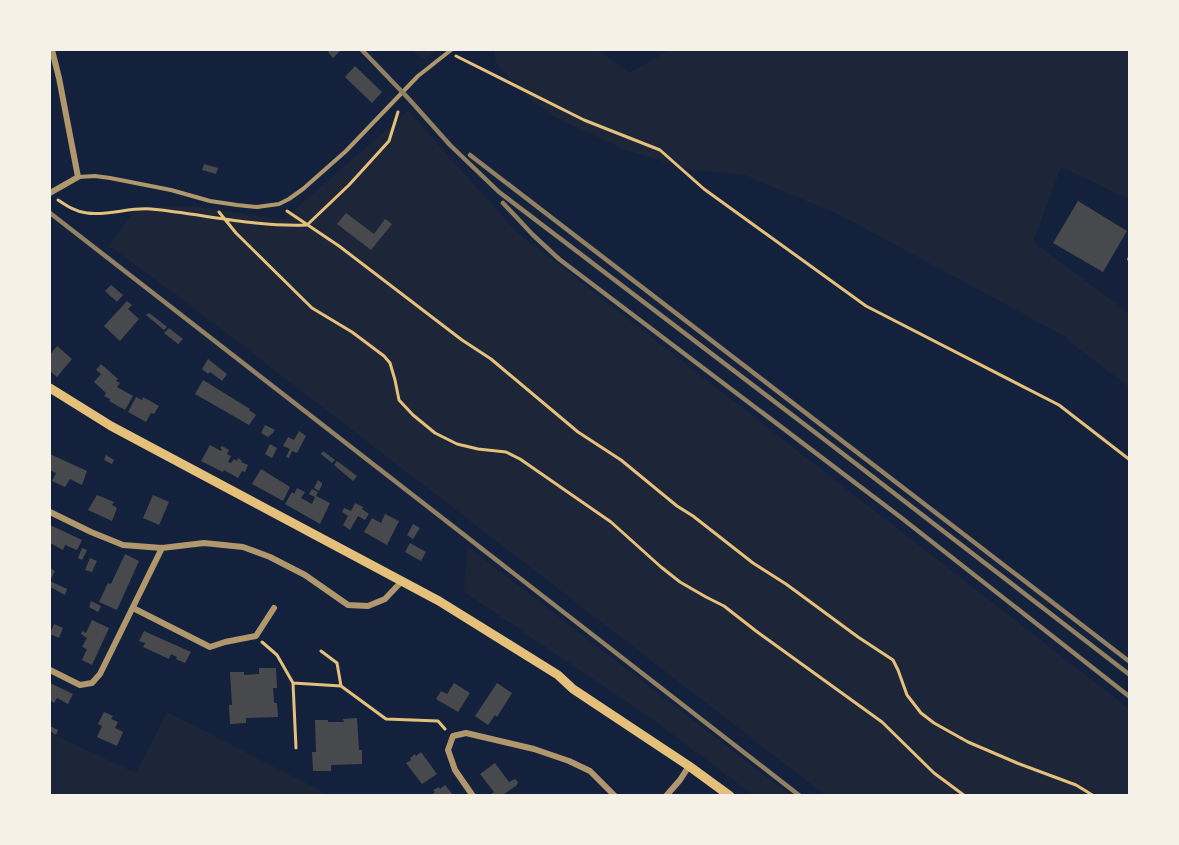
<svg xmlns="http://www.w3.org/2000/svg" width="1179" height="845" font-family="'PT Serif',serif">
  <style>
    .green { fill: #1d2539 }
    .building { fill: #48494c }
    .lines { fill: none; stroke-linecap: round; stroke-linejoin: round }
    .path { stroke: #e5c07b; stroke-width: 3 }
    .service { stroke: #b1986c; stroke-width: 4 }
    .minor { stroke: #b1986c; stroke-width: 6 }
    .secondary { stroke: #e5c07b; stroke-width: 9 }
    .rail { stroke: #918062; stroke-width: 4.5 }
  </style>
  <rect width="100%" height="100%" fill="#14213d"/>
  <!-- green -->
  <path class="green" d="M410,50h27l-13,10z
    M494,50h104l31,23 41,-23h459v149l-68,-32 -28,75 96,71v74l-58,-44 -5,-6 -224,-121 -97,-41 -53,-5 -69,-21 -66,-31 -33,-23 -28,-32z
    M408,111l110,122 611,476v86h-304l-199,-154 -445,-343 -72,-52 28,-39 58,-1 88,14z
    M468,547l322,248h-37l-105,-79 -184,-124z
    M167,712l162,83h-279v-62l86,40z"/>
  <!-- building -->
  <path class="building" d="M330,50h8l2,1 -7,7 -5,-6z
    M355,66l27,26 -10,11 -27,-26z
    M204,164l14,4 -2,6 -14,-4z
    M1078,201l49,30 -24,41 -50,-29z
    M346,213l28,21 11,-15 7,5 -21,26 -34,-26z
    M111,285l12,10 -6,7 -12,-11z
    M127,301l5,4 -4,4 11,10 -19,22 -16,-15z
    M149,313l8,6 10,8 -3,3 -18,-15z
    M169,328l14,11 -5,5 -14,-11z
    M57,346l15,13 -15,18 -7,-6v-16z
    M208,359l19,15 -5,7 -12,-9 -2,2 -6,-5z
    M101,364l17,15 -2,2 4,2 -3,4 16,9 -8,14 -16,-9 1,-2 -6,-3 2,-3 -12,-11 7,-8 -5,-4z
    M203,380l47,29 -1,1 7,5 -7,10 -54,-31z
    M136,397l6,3 1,-3 16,9 -5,8 -3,-1 -5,9 -18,-10z
    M265,425l10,5 -2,3 -5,4 -7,-4z
    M299,431l7,5 -9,17 -5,-2 -3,7 -3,-1 4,-8 -7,-3 5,-9 6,3z
    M270,444l7,4 -5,10 -7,-4z
    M210,445l11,6 1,-2 -2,-1 2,-2 7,4 -2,4 4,2 -3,6 3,1 3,-4 3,2 1,-3 4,3 -1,1 7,3 -3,7 -3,-1 -4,7 -14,-8 -1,2 -22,-11z
    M323,451l12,9 -3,3 -11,-9z
    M50,454l37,17 -5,14 -12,-6 -5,8 -13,-6 4,-8 -6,-3z
    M106,455l8,5 -2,4 -8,-4z
    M337,461l20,15 -4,5 -19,-16z
    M261,469l29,18 -7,14 -31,-17z
    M318,480l4,3v2l-3,6 -5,-3z
    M297,488l8,4 -4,6 11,6 3,-7 -6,-3 3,-5 6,3 -2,4 14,7 -10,21 -35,-20 7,-12 2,2z
    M97,495l17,7 -2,3 5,3 -5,13 -24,-11z
    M153,495l16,7 -10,23 -16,-7z
    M355,503l8,4 -1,2 7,5 -4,6 -7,-4 -8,14 -7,-5 5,-9 -6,-4 2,-4 7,3z
    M385,514l14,7 -12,24 -23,-13 8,-14 9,5z
    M413,524l7,4 -7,11 -6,-4z
    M50,525l32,15 -5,10 -12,-5 -2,5 -13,-7z
    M410,543l16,9 -5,9 -16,-9z
    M82,548l5,2 -5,10 -4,-2z
    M125,554l14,7 -22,49 -18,-8 9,-19 3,1z
    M90,558l7,3 -5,11 -7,-2z
    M50,568l5,3 -5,10 17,8 -2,6 -15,-8z
    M91,601l10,5 -3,6 -9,-5z
    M92,620l17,8 -17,37 -10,-5 5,-11 -5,-2 5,-9 -6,-4 1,-3 4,2z
    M54,624l9,4 -4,10 -9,-4z
    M144,631l47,21 -6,11 -9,-4 1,-2 -6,-3 -2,5 -26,-12 2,-4 -6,-2z
    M259,668h17l1,20h-4l1,15h3l1,14 -32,1v5l-16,1 -1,-19h3l-2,-33h14v3l15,-1z
    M50,683l23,11 -5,10 -11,-6 -3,5 -4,-3z
    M454,683l16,10 -12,19 -22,-13 5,-8 6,3z
    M497,683l15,10 -15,24 -2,-2 -7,10 -13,-9z
    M104,712l9,4 -2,3 7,3 -3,6 8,4 -6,14 -20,-9 5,-11 -4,-2z
    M357,718l2,32h3v14l-31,1v6h-18l-1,-19h4l-1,-32h13v2h16l-1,-3z
    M50,726l8,4 -2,5 -6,-4z
    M421,752l16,22 -15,10 -16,-21 5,-3 -1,-2 5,-4 1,2z
    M495,763l14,19 6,-3 3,3 -1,3 -14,10h-13l4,-3 -14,-18z
    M445,785l8,10h-22l4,-3 -2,-2 6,-3 1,2z"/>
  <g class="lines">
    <!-- path -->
    <path class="path" d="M456,56l128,64 76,30 44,39 162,117 193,99 71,55
      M58,200c9,6 18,12 29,13 21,3 43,-6 64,-4 52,5 103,18 156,16l42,-40 40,-44 9,-29
      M287,211l52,35 123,94 29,19 87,73 43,28 56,46 16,10 60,47 33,21 72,53 35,23 5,10 9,25 14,18 13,10 34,19 49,21 59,22 18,11
      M219,212l17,21 76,75 40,24 32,24 6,7 5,17 4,20 14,15 22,18 22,11 21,5 28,3 14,7 91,63 50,45 19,15 26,15 18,9 32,25 126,91 52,51 31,23
      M262,642l15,13 16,28 48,3
      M321,651l16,12 4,23 45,33 52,2 7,8
      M293,683l3,65"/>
    <!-- service -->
    <path class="service" d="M78,177l17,-1 15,2 61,12 39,11 27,4 20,2 22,-3 10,-5 14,-10 43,-38 72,-75 33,-26
      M1129,259h1"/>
    <!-- minor -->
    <path class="minor" d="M50,193l28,-16 -19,-99 -7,-28
      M50,512l41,20 32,13 39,3 42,-5 39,4 27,10 35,18 43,30 20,1 17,-7 17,-18
      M133,608l77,39 15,-5 31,-6 18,-28
      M50,670l30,15 12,-2 8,-9 62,-126
      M473,796l-18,-26 -7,-20 5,-14 13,-3 68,16 35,12 21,10 25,25
      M666,796l14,-16 9,-14"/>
    <!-- secondary -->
    <path class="secondary" d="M50,388l61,38 328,175 119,74 15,14 116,77 41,30"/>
    <!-- rail -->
    <path class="rail" d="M362,50l46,48 42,47 49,47 326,248 305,235
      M470,155l660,507
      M503,203l30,32 26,24 340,257 231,181
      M50,213l750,583"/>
  </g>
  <!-- border -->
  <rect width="1179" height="845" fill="none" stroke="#f6f1e7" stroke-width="102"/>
</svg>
